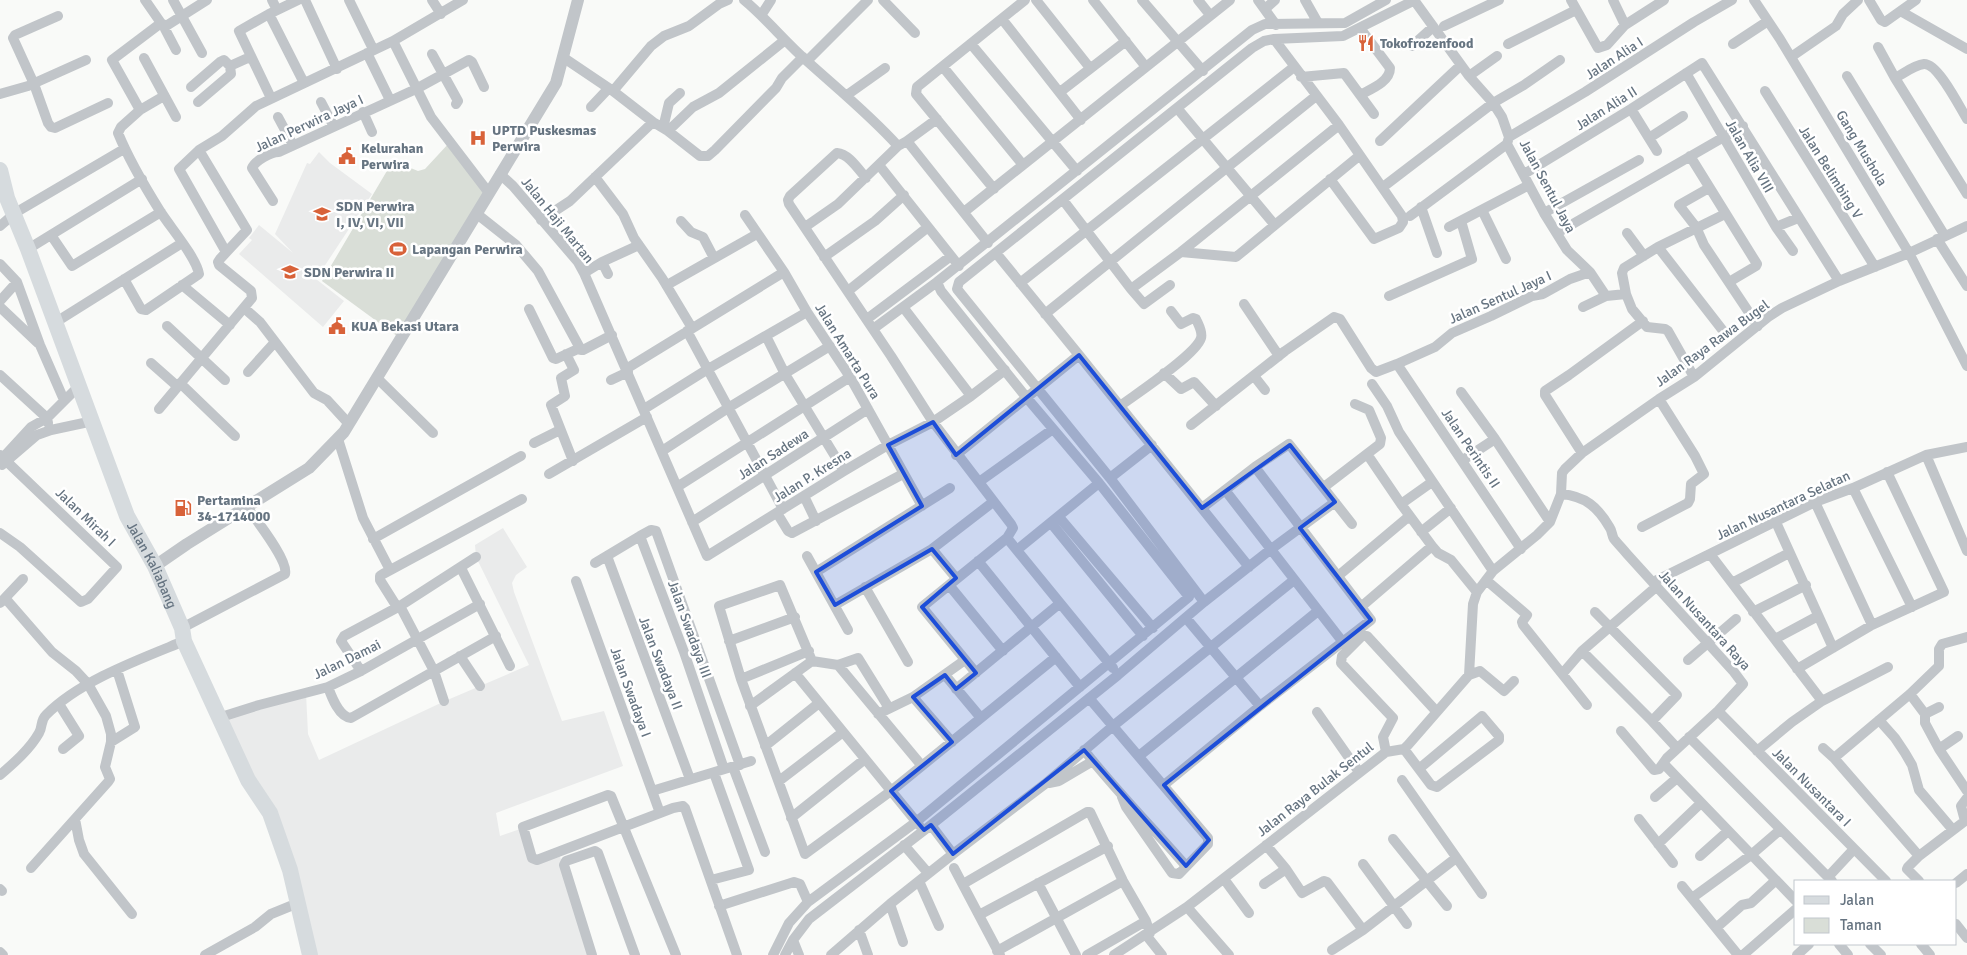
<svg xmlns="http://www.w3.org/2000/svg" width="1967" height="955" font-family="Signika,sans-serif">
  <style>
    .built { fill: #eaebeb }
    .green { fill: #d9ded7 }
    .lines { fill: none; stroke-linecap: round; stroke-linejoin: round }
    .minor { stroke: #c1c5c9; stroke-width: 10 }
    .tertiary { stroke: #c1c5c9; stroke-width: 12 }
    .primary { stroke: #d6dbde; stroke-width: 16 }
    .marked { fill: #1d4ed8; fill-opacity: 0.2; stroke: #1d4ed8; stroke-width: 4; stroke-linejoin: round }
    .labels { text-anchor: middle; stroke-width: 5; stroke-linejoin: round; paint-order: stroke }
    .poi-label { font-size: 14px; font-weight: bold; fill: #667481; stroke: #fff; text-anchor: start }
    .street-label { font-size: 14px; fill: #667481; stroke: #fff }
  </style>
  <rect width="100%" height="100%" fill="#f9faf8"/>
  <!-- built -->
  <path class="built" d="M319,152l11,11 42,31 -56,85 28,22 -21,26 -84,-73 13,-14 -3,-2 10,-13 34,28 -18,-19 32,-71 3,1z
    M503,528l24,39 -11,8 -4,8 2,9 48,129 42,-10 19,55 -127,47 4,23 23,-8 9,30 26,-5 6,12 28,90h-282l-20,-85 -72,-152 88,-25 2,41 11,26 126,-59 84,-36 -53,-108 -1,-12z"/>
  <!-- green -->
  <path class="green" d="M450,142l39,51 -88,146 -79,-58 69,-117 5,-2 22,9 7,-2z"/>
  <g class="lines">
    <!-- minor -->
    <path class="minor" d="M145,0l16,23 5,3 41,-26
      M173,0l29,53
      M272,0l5,10
      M305,0l32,69
      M349,0l24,49
      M432,0l9,14
      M744,0c23,19 41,42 64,62 30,27 62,53 90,84
      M883,0l32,33
      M1036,0l54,68
      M1093,0l53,67
      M1142,0l61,71
      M1198,0l12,15
      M1258,0l18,25
      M1305,0l13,23
      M1414,0l55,76 24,27 9,14 7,20 -2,7 37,69 23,37 23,22 16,24 20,-2 6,15 15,18 18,2 3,2 26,46
      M1571,0l27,48 9,-3 18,-20 39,-25
      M1613,0l12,25
      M1754,0l26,39 129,214 58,113
      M1869,0l12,20 4,2 31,-22
      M1265,9l10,-9
      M1902,12l65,37
      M269,14l35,69
      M762,14l9,-14
      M58,16l-43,19 -2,3 21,46 14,39 3,4 4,1 53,-25
      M1002,19l79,101
      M166,26l-1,3 11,21
      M1444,26l55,-26
      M1360,28l30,40c0,14 -19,21 -30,27
      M1274,39l65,86 63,91 1,6 -4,6 -25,11 -44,-60
      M393,41l38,76 58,76
      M971,44l106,127
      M1508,44l68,-34
      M1733,44l35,-23
      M1412,46l21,-19
      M1878,47l17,31 72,116
      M367,53l23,47
      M432,54l26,47 -2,3
      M1791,57l45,-31 7,-12 15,-14
      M144,58l32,59
      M564,58l49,33 40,31 15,9 32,25h8l7,-6 61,-62 6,-10 21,-21
      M807,61l61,-61
      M230,66l20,-9
      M943,67l80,98
      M1686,73l90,154 17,24
      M1469,76l28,-20
      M1847,76l98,160
      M1301,77l43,-4 30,41
      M1895,78c8,-4 19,-13 29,-14 14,-1 36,44 43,55
      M191,87l29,-25 4,-2 6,6 1,8 -33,28
      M613,91l38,-45 13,-10 25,-10 30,-22 9,-4
      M1765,91l110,176
      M1060,92l66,-51
      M0,94l28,-8 58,-26
      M847,95l38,-27
      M271,98l-32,-67 30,-17 29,-14
      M321,102l12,23
      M591,107l17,-18
      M1177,108l97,116
      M1631,109l26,42
      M140,110l24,-14
      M363,112l9,20
      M278,117l15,28
      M663,128l6,-25 11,-10
      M668,131l25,-24 26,-14 66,-53
      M1509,137l76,-45 109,-70 38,-22
      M1649,138l34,-22
      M907,141l81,102
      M1380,141l81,-76
      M199,150l-20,19 47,83
      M1690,156l67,108 -1,2 -27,16
      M879,165l80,101
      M500,174l13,12 65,76 6,11 123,283 137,-85 44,-26 45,-23 38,-26 34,-26
      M1524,174l107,-65 71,-46 137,218
      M595,177l28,37 11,24 28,40 30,50
      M866,178c-8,-9 -17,-24 -29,-25l-47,43 -2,4 1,4 102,152 42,66 78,102 2,4 -6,10 106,130
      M1383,187l110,-84 31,-18 36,-25
      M1709,188l-30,17 17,22 8,18 54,81
      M994,189l-78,-95 1,-7 108,-87
      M1063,200l68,89 50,-37 158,-127
      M273,201l-21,-33c3,-7 18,-16 27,-16l137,-63 53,-29 3,2 12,25
      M1421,207l16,46
      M1482,210l24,49
      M964,212l266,-212
      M1544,213l95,-53
      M477,214l39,31 22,26 43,79h2l29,-15
      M745,215l39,57 23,40 43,65 72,129
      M1410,216l97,-72
      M541,220l29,-19 83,-79
      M681,221l10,11 12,5 11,21
      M0,226l15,-13 109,-64
      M805,227l33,-23 60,-58 9,-5 30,-22
      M1449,227l80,-42
      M1776,227l22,-9
      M1557,233l186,-107
      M1627,233l17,23
      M51,235l21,31 89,-54
      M1937,239l30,47
      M1658,247l66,85
      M28,249l114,-70
      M1181,252l55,5 123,-101
      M996,253l83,102
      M824,257l51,-36 29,-26
      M602,262l6,12
      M0,264l17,18 23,63 24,55
      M584,273l18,-11 37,-17
      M124,279l17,30 5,1 53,-36c-3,-17 -29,-47 -39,-63 -15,-24 -31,-51 -42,-78l3,-6 19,-17 -28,-50 49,-37
      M1020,283l274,-216
      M182,285l48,40
      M667,285l90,-51
      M1131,289l13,15 26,-19
      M848,291l80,-64
      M1626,294l-4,-21 2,-5 34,-21 67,-33
      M1389,296l83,-37 -11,-38
      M0,301l17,-19
      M1244,304l35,52
      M0,307l38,36
      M903,307l68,89
      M1583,307l23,-11
      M244,308l16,14 54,71 13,7 22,24
      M529,309l24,49 3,1 24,-11
      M1045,314l271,-218
      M867,319l84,-63
      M56,322l126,-79
      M167,326l58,54
      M873,329l64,-47
      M687,331l96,178
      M766,336l19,38 59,97
      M566,354l8,16 -13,8 4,18 -14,9 22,56
      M151,363l26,23
      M1397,364l124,185
      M626,369l158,-97
      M248,372l27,-30
      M1164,373l17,16 13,-7 22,24
      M0,375l47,43 1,5
      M1254,376l11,14
      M377,378l56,55
      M611,380l17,-8
      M180,383l55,53
      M1372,384l15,22 12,26 94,139
      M1461,392l34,47 55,83
      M1120,406c16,-12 76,-51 81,-68 2,-6 -3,-14 -5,-19l-3,-1 -12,6 -10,-13
      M159,409l93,-111 -1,-7 -32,-26 -1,-3 2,-3 27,-29 -48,-80 23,-14 34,-30 137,-65 70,-41
      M644,409l64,-40 99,-57
      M1191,425l94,-74 49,-34 6,2 31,49 5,4 21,-8 38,-17 17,-14 39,-17 41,-20 11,-2 27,-15 20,-7
      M338,439l25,79 27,52
      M534,443l26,-13
      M662,451l66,-43 102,-62
      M1582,453l-37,-58v-4l24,-16 74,-54
      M1367,454l34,50 31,-22
      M0,455l117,112 -29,32 -7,3 -61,-55 -20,-14
      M956,455l123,-100 170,212
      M1926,455l41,96
      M1463,460l32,-21
      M0,461l31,-34 16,-9 31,-31
      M2,465l35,-30 14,-5 42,-9
      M549,474l98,-57
      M1110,478l42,-33
      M979,482l74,-53
      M677,487l173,-110
      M1324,487l56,-43 1,-6 -12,-28 -14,-6
      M1853,488l59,119
      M1225,490l117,151
      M1561,494c24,2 37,13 49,34 2,3 2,8 4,11 4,5 9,10 13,15l107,118 9,12 -25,27 -51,47 -8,11 -5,1 -33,-39
      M804,496l12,25
      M1815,502l57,123
      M1401,504l31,42 6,7 13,7 26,32
      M1202,508l53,-41 34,-23 63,80
      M777,513l11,18 4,2 111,-59
      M1059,517l94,111
      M1775,520l58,128
      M692,522l176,-113
      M1051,523l92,113
      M1642,527l46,-24 2,-4 1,-15 13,-10 -9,-18 -36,-57
      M1421,532l30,-24
      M640,536l11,-6 5,1 84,234
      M373,539l148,-83
      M932,549l61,-47
      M1017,550l82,-67
      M1710,554l112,147
      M607,556l83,223
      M807,556l41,74
      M978,561l102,126
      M595,563l45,-27 44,116 40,117
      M461,568l49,98
      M816,572l134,-84
      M1338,576l69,-58 4,1
      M1486,580l41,35 -5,7 1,3 64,80
      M576,581l84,232
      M1653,582l162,-80 38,-14 73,-33 41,-8
      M1732,583l57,-30
      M949,585l54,66
      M865,587l43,75
      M5,598l18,-19
      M1204,602l66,-52 65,-48
      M0,603l5,-5 47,54 24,19 12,13 18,32 5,18v8l-6,25 5,12 -2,3 -77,86
      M835,605l97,-56 24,29
      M400,606l34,65 10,30
      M1362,606l70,-60
      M397,607l-17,-27v-4l3,-2 139,-75
      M1595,612l82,83 -25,26 25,27
      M1753,612l53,-27
      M1186,618l74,88
      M182,628l103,-54c4,-13 -29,-54 -38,-67
      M1775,639l43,-23
      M729,641l66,-24
      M1582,651l70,70
      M460,656l20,30
      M1688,660l48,-41
      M812,661l-32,-76 -61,21 22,73 64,175 86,-63 165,-134
      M838,665l20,-7 31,50
      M1797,669l75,-44 72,-33 -57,-120
      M361,671l-20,-30 3,-5 56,-30 76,-49
      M795,673l124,152
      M976,673l-54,-66 85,-69
      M1563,673l19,-22 74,-64
      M945,675l36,43
      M1469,675l11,-4 24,20 10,-10
      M741,679l68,-28
      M328,687c4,11 11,30 23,31l145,-82
      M956,689l103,-85
      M1910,694l15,20v9l14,26 28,42
      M913,697l39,45
      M1089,698l119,140v6l-29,30 -7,-1 -46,-66 -4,-10
      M59,704l20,32 -16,13
      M750,706l62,-45 26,4 84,101
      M1718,711l168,170
      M1317,712l42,60
      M878,714l35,-17 52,-37
      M1925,714l14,-7
      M218,718l41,-13 69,-18 33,-16 119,-67
      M1879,720l16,18 10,15 7,12 7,25 34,40
      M1689,737l143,144
      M111,742l24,-15 -18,-57
      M765,746l54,-43
      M1823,748l11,10 85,98
      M1404,749l27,36 6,2 62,-47v-4l-17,-20 -62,52
      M1939,749l19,-13
      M1084,750c32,41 68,77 102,116
      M1757,751l35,-29 30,-21 66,-34
      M1386,752l-3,-15 10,-19 -52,-55 1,-7 20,-20h5l69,75
      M1139,756l179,-145
      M1834,758l76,-64 29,-28v-17l3,-5 25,-7
      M1664,764l132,137
      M733,767l32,85
      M0,775c14,-12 30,-26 39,-42 4,-7 1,-12 7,-18 33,-34 94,-56 138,-74
      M1402,780l80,114
      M779,781l64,-49
      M1049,783l10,-2 34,-20
      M1164,785l96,-79 111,-86 -116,-153
      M652,791l99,-30
      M1655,797l22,-19
      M791,818l74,-59
      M75,819l4,21 5,14 48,60
      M1639,819l34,44
      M931,825l22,29 92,-70 68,-58 181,-146
      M1393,839l54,67
      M1658,844l43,-41
      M904,845l24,28
      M1266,845l20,24 16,24 22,-12 3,1 36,48
      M1700,856l28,-25
      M1363,864l44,60
      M954,868l46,87
      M1828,877l26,-28
      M1224,879l25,34
      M711,880l38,-10 -35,-97
      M919,881l20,45
      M1919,881l-12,-12 1,-2 11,-11 46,-35 -4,-15 6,-8
      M1038,883l38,72
      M1956,883l11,-9
      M963,884l124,-72h3l33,69 23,40 4,12
      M1264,884l22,-15
      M1682,886l56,69
      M0,889l2,2
      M1692,898l59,-43 29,-25
      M890,904l13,38
      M719,906l75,-24 6,2 8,18
      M1187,907l42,48
      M979,915l129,-69
      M1956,924l11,14
      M1716,928l26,-23 9,-2 24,-22
      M859,930l9,25
      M1146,935l16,20
      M793,940l6,15
      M1839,944l9,11
      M1870,944l11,11
      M1921,944l9,11
      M1332,950l31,-20 93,-72
      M997,951l126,-70
      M0,952l3,3
      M205,955l50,-28 16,-13 27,-11
      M592,955l-28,-90 2,-4 29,-10 3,2 37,102
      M676,955l-65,-159 -3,-1 -85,32 9,31 5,2 136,-52 10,-2 2,2 52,147
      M773,955l16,-32 19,-21 108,-80 273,-225 -90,-114 -73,-86 -85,-106 -4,-9 315,-252 13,-6 80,-1 41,-23
      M785,955l8,-15 16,-21 122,-94 187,-150 86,-73 -94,-124 -153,-189 2,-7 293,-234 12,-7 10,-2 69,-3 72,-36
      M831,955l59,-51 63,-50
      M1087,955l59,-34
      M1114,955l73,-48 199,-155 18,-3 4,-4 61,-70 4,-71 4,-12 16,-21 44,-36 13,-13 11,-28 1,-21 3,-4 17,-16 77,-54 35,-22 74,-60 14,-9 57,-27 70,-28 58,-27
      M1743,955l53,-46
      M1797,955l12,-11"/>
    <!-- tertiary -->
    <path class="tertiary" d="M155,566l32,-22 122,-76 35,-36 212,-349 22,-83"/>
    <!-- primary -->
    <path class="primary" id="s1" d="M0,170l7,28 21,51 99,267 28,50 27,62 2,13 64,139 22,33 20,57 20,85"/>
  </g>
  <!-- marked area -->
  <path class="marked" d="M1079,355l123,153 88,-63 45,57 -35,26 71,92 -207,165 45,55 -23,26 -102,-116 -131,104 -22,-29 -7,5 -33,-39 61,-49 -39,-45 32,-22 11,14 20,-16 -54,-66 34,-29 -24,-29 -97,56 -19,-33 106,-66 -34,-61 45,-23 23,33z"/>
  <!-- icons -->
  <defs>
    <g id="restaurant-bare" transform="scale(1.35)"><path d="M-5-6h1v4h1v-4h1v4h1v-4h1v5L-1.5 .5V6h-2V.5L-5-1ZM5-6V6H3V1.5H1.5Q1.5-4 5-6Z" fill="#d86239" stroke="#fff" stroke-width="2.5" paint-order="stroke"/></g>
    <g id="hospital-bare" transform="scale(1.35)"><path d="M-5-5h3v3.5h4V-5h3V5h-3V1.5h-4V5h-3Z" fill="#d86239" stroke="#fff" stroke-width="2.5" paint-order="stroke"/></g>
    <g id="civic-bare" transform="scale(1.35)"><path d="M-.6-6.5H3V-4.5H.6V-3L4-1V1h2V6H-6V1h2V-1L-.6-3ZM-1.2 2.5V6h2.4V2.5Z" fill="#d86239" stroke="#fff" stroke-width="2.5" paint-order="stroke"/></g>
    <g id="school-bare" transform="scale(1.35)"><path d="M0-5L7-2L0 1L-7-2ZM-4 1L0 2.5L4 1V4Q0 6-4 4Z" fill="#d86239" stroke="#fff" stroke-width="2.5" paint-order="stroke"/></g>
    <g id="stadium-bare" transform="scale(1.35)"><path d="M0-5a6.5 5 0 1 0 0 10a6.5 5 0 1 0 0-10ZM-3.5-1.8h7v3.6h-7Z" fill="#d86239" stroke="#fff" stroke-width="2.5" paint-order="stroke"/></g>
    <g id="fuel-bare" transform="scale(1.35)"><path d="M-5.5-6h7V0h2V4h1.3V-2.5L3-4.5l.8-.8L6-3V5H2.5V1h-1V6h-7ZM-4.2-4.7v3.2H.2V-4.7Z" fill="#d86239" stroke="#fff" stroke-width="2.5" paint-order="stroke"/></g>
  </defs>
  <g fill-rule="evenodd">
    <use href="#restaurant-bare" x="1366" y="43"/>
    <use href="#hospital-bare" x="478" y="138"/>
    <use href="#civic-bare" x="347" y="156"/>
    <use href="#school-bare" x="322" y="214"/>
    <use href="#stadium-bare" x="398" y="249"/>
    <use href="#school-bare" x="290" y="272"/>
    <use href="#civic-bare" x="337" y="326"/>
    <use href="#fuel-bare" x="183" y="508"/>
  </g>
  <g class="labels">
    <!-- poi labels -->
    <g class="poi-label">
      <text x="1380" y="48">Tokofrozenfood</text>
      <text x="492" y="135">UPTD Puskesmas<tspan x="492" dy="16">Perwira</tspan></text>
      <text x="361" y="153">Kelurahan<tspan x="361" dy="16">Perwira</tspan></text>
      <text x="336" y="211">SDN Perwira<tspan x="336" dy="16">I, IV, VI, VII</tspan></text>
      <text x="412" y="254">Lapangan Perwira</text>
      <text x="304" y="277">SDN Perwira II</text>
      <text x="351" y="331">KUA Bekasi Utara</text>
      <text x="197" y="505">Pertamina<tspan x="197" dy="16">34-1714000</tspan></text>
    </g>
    <!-- street labels -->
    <g class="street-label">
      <text transform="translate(1614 58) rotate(-33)" y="5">Jalan Alia I</text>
      <text transform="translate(1606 108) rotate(-32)" y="5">Jalan Alia II</text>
      <text transform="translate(309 123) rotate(-25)" y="5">Jalan Perwira Jaya I</text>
      <text transform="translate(1862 148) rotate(59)" y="5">Gang Mushola</text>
      <text transform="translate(1750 156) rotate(60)" y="5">Jalan Alia VIII</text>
      <text transform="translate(1831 172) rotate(58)" y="5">Jalan Belimbing V</text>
      <text transform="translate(1548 186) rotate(62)" y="5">Jalan Sentul Jaya</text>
      <text transform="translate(558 220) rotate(51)" y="5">Jalan Haji Martan</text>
      <text transform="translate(1500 297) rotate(-24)" y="5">Jalan Sentul Jaya I</text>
      <text transform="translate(1712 343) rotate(-36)" y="5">Jalan Raya Rawa Bugel</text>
      <text transform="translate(848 351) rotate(58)" y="5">Jalan Amarta Pura</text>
      <text transform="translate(1471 448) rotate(56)" y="5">Jalan Perintis II</text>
      <text transform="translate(773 454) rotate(-33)" y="5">Jalan Sadewa</text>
      <text transform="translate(812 475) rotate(-32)" y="5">Jalan P. Kresna</text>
      <text transform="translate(1783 505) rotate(-25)" y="5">Jalan Nusantara Selatan</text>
      <text transform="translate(86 517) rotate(44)" y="5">Jalan Mirah I</text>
      <text dy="5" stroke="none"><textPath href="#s1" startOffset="424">Jalan Kaliabang</textPath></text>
      <text transform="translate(1705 620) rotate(48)" y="5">Jalan Nusantara Raya</text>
      <text transform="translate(690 629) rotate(70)" y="5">Jalan Swadaya III</text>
      <text transform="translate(347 659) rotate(-26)" y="5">Jalan Damai</text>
      <text transform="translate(661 663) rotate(69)" y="5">Jalan Swadaya II</text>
      <text transform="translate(631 692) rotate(70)" y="5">Jalan Swadaya I</text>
      <text transform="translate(1812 787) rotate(45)" y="5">Jalan Nusantara I</text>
      <text transform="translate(1315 789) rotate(-38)" y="5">Jalan Raya Bulak Sentul</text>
    </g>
  </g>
  <!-- legend -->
  <rect x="1794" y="880" width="162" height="65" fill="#ffffff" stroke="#c2c7cd"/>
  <rect x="1804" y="896" width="25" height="8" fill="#d6dbde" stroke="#c2c7cd"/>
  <text x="1840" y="905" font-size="15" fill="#667481">Jalan</text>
  <rect x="1804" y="918" width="25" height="15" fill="#d9ded7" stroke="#c2c7cd"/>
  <text x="1840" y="930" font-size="15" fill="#667481">Taman</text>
</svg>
